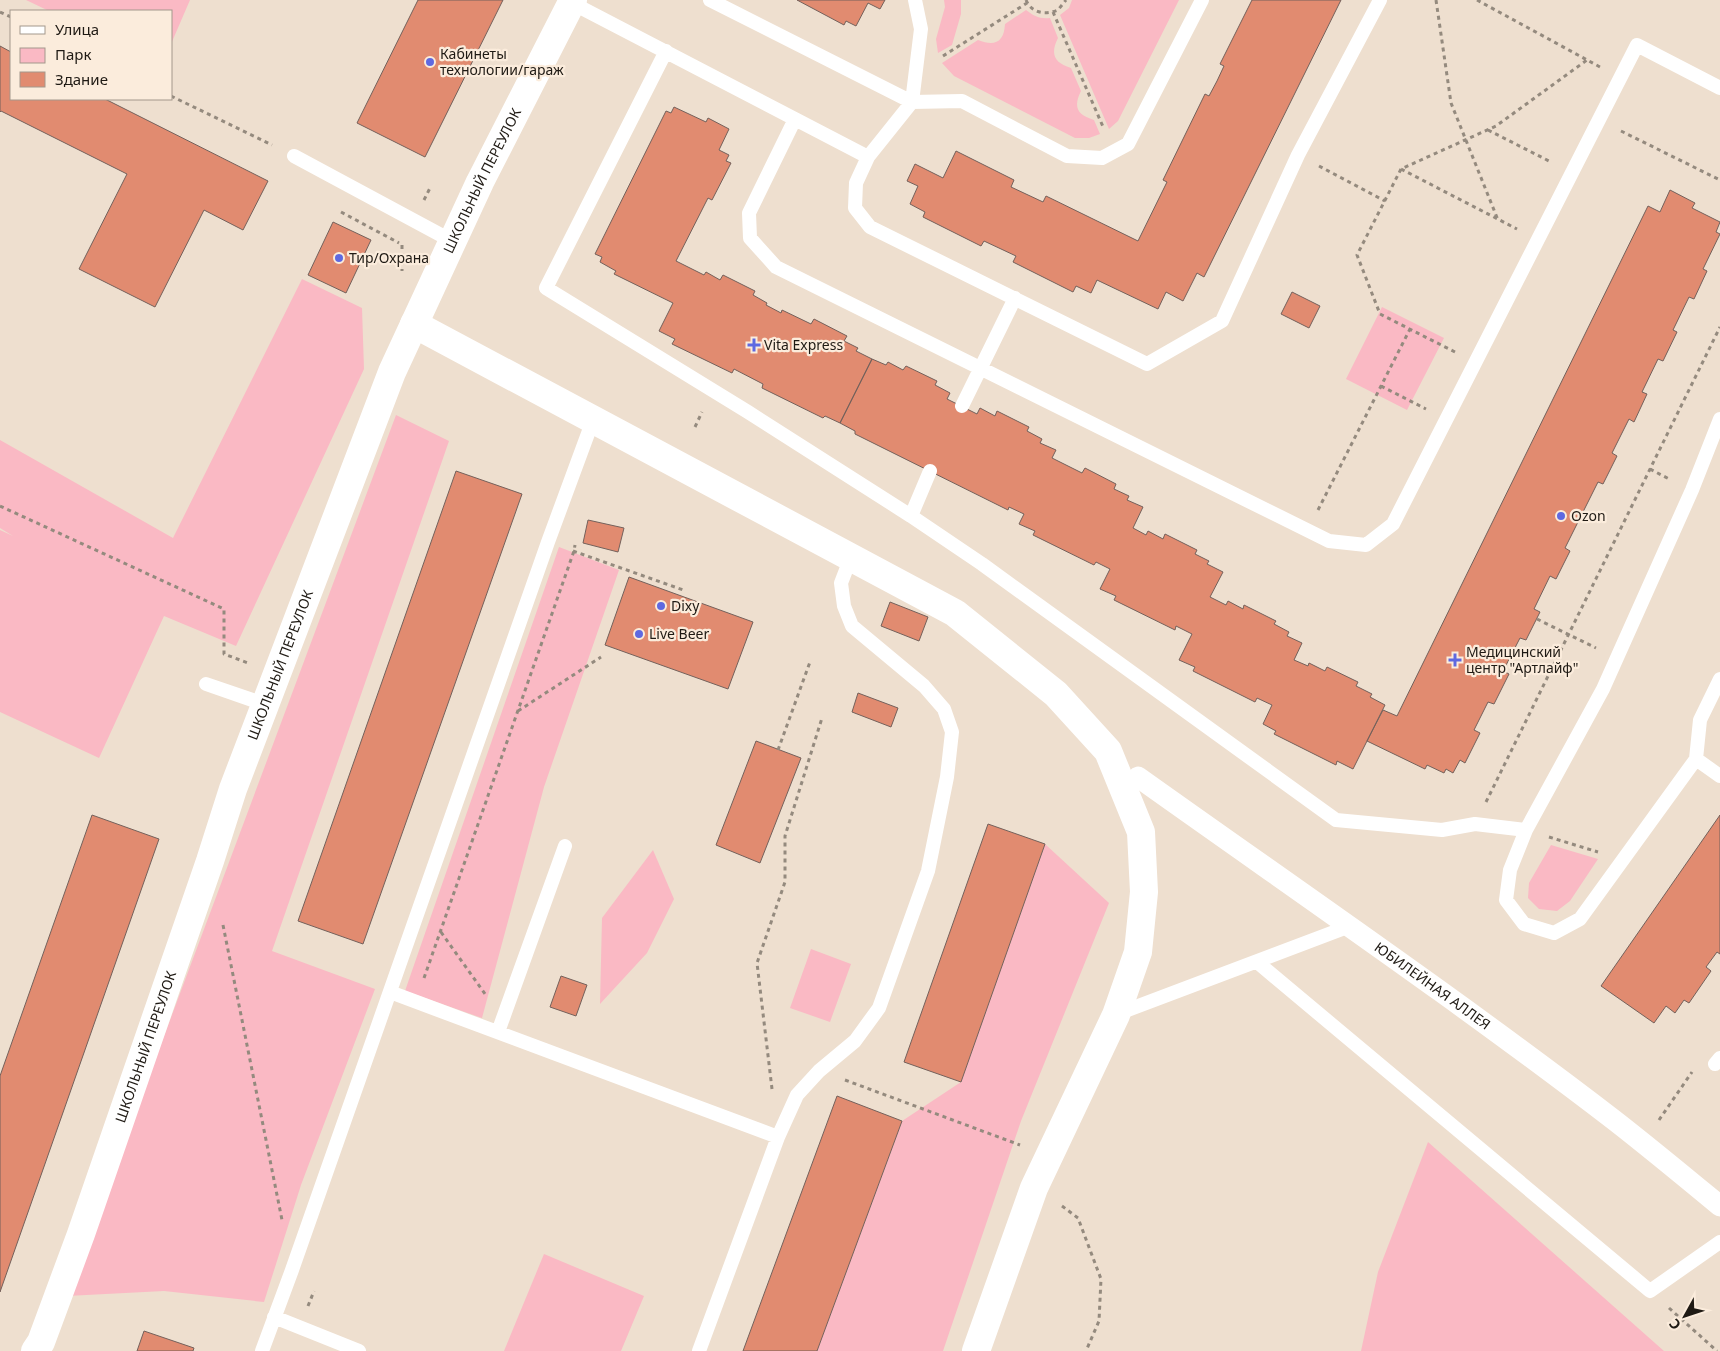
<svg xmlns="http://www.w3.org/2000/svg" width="1720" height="1351" font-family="'Noto Sans',sans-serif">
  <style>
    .green { fill: #fab9c4 }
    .building { fill: #e18b70; stroke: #74615b }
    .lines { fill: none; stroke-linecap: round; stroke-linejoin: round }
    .path { stroke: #948a7e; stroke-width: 3; stroke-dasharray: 4 4; stroke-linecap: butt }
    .service { stroke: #fff; stroke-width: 14 }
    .pedestrian { stroke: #fff; stroke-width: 21 }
    .minor { stroke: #fff; stroke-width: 28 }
    .poi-dot { fill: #5f69e1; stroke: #fbecdc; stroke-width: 2 }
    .labels { text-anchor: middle; stroke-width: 4.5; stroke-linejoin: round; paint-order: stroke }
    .poi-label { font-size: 14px; fill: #1f1a14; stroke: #fbecdc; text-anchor: start }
    .street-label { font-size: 14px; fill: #1f1a14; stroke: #fbecdc }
  </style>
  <rect width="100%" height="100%" fill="#eedfcf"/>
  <!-- green -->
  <path class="green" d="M26,0h164l-19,44v-33h-122z
    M944,0h17v14l-9,31 -14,8 -2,-14 9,-32z
    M1072,0h107l-61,121 -9,8 -49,-114 9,-7z
    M1026,10c8,6 13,9 24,8l8,20c-8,16 -4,25 13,30l10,23c-8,16 -4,24 13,29l6,14 -11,4h-14l-121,-62 -12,-13 36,-23c17,7 26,2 27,-16z
    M302,279l60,29 2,61 -128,277 -72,-30 -65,142 -99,-46v-182l13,6 -13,-8v-88l173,98z
    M1382,307l62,31 -37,72 -61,-31z
    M396,415l53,26 -177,510 103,38 -74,196 -37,117 -100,-11 -97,5z
    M559,547l60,23 -75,217 -62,231 -77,-27z
    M1045,844l64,59 -88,218 -78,230h-126l85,-230 59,-39z
    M1551,845l47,14 -28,42 -13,10 -18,-2 -11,-11 1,-15z
    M653,850l21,49 -27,54 -47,51 2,-86z
    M811,949l40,15 -21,58 -40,-14z
    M1428,1142l236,209h-303l17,-79z
    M544,1254l100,42 -23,55h-117z"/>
  <!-- building -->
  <path class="building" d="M418,0h85l-78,157 -68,-34z
    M797,0h88l-5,9 -12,-6 -12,23 -10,-5 -2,4z
    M1252,0h89l-137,277 -7,-4 -14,28 -17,-9 -8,17 -61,-29 -6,13 -15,-7 -3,6 -60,-30 3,-6 -32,-15 -3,5 -58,-29 2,-5 -15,-8 8,-18 -11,-5 8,-17 28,14 13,-27 58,29 -3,7 32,15 3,-6 92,45 29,-59 -4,-2 42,-86 4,2 8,-15 7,-15 -4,-2z
    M0,46l11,6v47h94l163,82 -25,49 -39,-20 -49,97 -76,-38 48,-95 -126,-63 -1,1z
    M674,107l32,15 2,-4 21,11 -10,21 10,5 -3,6 5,2 -19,37 -4,-2 -32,63 28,14 2,-3 14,8 3,-5 32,16 -2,4 14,8 -1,2 15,8 1,-3 29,14 3,-5 33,17 -3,5 14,7 -2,3 16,8 -32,64 -15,-7 -2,2 -61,-30 1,-4 -29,-15 -2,4 -60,-29 3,-5 -16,-8 14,-28 -59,-29 2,-3 -16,-9 2,-5 -7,-3 71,-143 5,2z
    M1670,190l25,13 -3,5 28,14 -4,10 4,2 -17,35 4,2 -13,28 -5,-2 -16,33 4,2 -14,29 -5,-2 -16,33 5,2 -13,28 -5,-3 -17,34 5,3 -14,28 -5,-2 -33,66 5,3 -14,28 -6,-3 -16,33 6,3 -14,28 -6,-2 -17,33 6,3 -15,30 -6,-2 -14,28 6,3 -15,30 -5,-3 -7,13 -7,-4 -2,4 -17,-8 -2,4 -58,-28 16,-31 14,6 251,-510 12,6z
    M333,222l38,18 -25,53 -38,-18z
    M1292,292l28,14 -11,22 -28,-14z
    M872,359l14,6 2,-3 15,8 3,-4 31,15 -2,4 15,8 -3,6 30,15 3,-6 15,8 2,-5 32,16 -2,4 15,8 -2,4 16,7 -4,8 30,15 3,-5 31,16 -2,5 15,7 -2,4 16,7 -10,21 13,7 2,-4 15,8 2,-5 32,16 -2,4 14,7 -2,3 16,8 -13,25 16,8 2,-4 15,8 1,-4 32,16 -2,3 15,8 -2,4 15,7 -8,17 14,6 1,-3 16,8 2,-4 31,15 -2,4 16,8 -2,3 15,8 -32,64 -16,-8 -1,4 -62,-31 2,-3 -13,-7 9,-19 -15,-7 -2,4 -62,-31 2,-4 -16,-7 13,-26 -16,-8 -1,4 -61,-30 2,-4 -16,-7 10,-20 -14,-7 -2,3 -61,-30 2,-4 -16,-7 5,-10 -15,-7 -1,3 -153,-76v-3l-15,-8z
    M456,471l66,23 -159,450 -65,-23z
    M588,520l36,8 -6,24 -35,-9z
    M629,577l124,45 -25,67 -123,-44z
    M890,602l38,15 -9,24 -38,-15z
    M858,693l40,15 -7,19 -39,-15z
    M756,741l45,17 -41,105 -44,-18z
    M92,815l67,24 -159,453v-216z
    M1720,815v139l-3,-2 -11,15 5,4 -22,32 -5,-3 -9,13 -9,-7 -12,17 -53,-37z
    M988,824l57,20 -84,238 -57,-20z
    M561,976l26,9 -11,31 -26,-9z
    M837,1096l65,25 -85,230h-74z
    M144,1331l50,17 -1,3h-56z"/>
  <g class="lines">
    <!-- path -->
    <path class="path" d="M1026,0c6,14 20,15 32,10l8,-10
      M1436,0l15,103 47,117
      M1477,0l123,67
      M0,12l11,5
      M1053,12l51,117
      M943,56l84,-53
      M171,96l101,49
      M1488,130l63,32
      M1621,131l99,49
      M1319,166l66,35
      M1401,169l116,60
      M424,200l6,-12
      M341,212l58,31
      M402,245v26
      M1455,352l-75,-38 -23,-59 44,-86 95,-43 91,-66
      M1381,386l45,23
      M695,427l7,-15
      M1650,469l21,11
      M0,506l224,103v45l24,9
      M1318,510l92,-181
      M573,551l113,40
      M1537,619l59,29
      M518,711l83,-54
      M778,750l32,-88
      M1486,802l234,-475
      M1549,837l49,15
      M223,925l59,295
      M441,932l44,62
      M424,978l150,-427 1,-6
      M845,1080l175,65
      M772,1089l-15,-126 28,-81v-46l37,-118
      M1659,1120l33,-48
      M1062,1206l16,12 23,61 -2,42 -13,30
      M308,1306l6,-15
      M1669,1308l48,43"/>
    <!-- service -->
    <path class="service" d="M710,0l202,102 9,-73 -6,-29
      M1202,0l-74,144 -26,14 -35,-2 -105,-55 -50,1 -44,55 -12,26 -1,25 15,19 277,137 75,-43 76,-166 82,-155
      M572,3l296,154
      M666,51l-120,237 202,124 163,104 71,48 354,256 106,10 33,-6 51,6 77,-141 89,-199 28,-71
      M795,119l-46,94 1,25 26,29 553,274 37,4 27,-21 244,-479 83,43
      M294,156l158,85
      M962,406l53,-108
      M911,516l19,-45
      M206,684l58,20
      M1696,759l4,-39 20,-41
      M1526,830l-16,40 -4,30 18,24 30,9 26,-14 116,-160 24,17
      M1257,962l393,329 70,-49
      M390,992l388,145
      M1117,1014l233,-88
      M498,1032l67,-186
      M1715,1064l5,-6
      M274,1317l85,34
      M262,1351l30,-81 256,-728 45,-122
      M699,1351l79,-214 19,-42 22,-24 36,-30 24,-33 49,-137 19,-94 5,-45 -8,-23 -20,-23 -72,-60 -8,-20 -3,-23 10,-26"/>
    <!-- pedestrian -->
    <path class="pedestrian" id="s1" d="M1138,777c160,114 321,224 476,343 36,28 71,57 106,86"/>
    <!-- minor -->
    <g class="minor">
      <path d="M414,324l541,289 101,81 52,57 33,81 3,60 -6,60 -22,63 -82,173 -58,163"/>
      <path id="s2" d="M35,1351l6,-9 40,-108 129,-373 23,-72 159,-417 88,-190 93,-182"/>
    </g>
  </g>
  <!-- markers -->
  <g class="poi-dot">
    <circle cx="430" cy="62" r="5"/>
    <circle cx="339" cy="258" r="5"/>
    <path d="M751.5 337.5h5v5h5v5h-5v5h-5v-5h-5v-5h5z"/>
    <circle cx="1561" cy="516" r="5"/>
    <circle cx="661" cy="606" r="5"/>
    <circle cx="639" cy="634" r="5"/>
    <path d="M1452.5 652.5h5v5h5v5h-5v5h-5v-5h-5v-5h5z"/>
  </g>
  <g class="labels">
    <!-- poi labels -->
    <g class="poi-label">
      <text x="440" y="59">Кабинеты<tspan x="440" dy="16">технологии/гараж</tspan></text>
      <text x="349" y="263">Тир/Охрана</text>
      <text x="764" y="350">Vita Express</text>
      <text x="1571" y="521">Ozon</text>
      <text x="671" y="611">Dixy</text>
      <text x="649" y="639">Live Beer</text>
      <text x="1466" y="657">Медицинский<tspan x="1466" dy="16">центр "Артлайф"</tspan></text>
    </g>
    <!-- street labels -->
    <g class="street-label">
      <text dy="5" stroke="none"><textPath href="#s2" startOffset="1254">ШКОЛЬНЫЙ ПЕРЕУЛОК</textPath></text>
      <text dy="5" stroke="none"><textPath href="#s2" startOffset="729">ШКОЛЬНЫЙ ПЕРЕУЛОК</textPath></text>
      <text dy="5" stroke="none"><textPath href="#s1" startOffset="361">ЮБИЛЕЙНАЯ АЛЛЕЯ</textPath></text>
      <text dy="5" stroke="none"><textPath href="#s2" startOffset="324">ШКОЛЬНЫЙ ПЕРЕУЛОК</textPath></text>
    </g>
  </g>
  <!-- legend -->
  <rect x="10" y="10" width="162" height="90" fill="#fbecdc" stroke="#a3988c"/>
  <rect x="20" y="26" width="25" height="8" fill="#ffffff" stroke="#a3988c"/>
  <text x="55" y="35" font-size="15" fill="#1f1a14">Улица</text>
  <rect x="20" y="48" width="25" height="15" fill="#fab9c4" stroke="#a3988c"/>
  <text x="55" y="60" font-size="15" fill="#1f1a14">Парк</text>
  <rect x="20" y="72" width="25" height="15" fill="#e18b70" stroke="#a3988c"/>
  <text x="55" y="85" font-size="15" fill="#1f1a14">Здание</text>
  <!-- north arrow -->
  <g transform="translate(1685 1316) rotate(230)" stroke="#fbecdc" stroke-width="4" paint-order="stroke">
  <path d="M0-4L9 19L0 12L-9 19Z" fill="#1f1a14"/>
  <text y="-8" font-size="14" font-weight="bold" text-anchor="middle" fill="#1f1a14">С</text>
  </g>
</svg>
